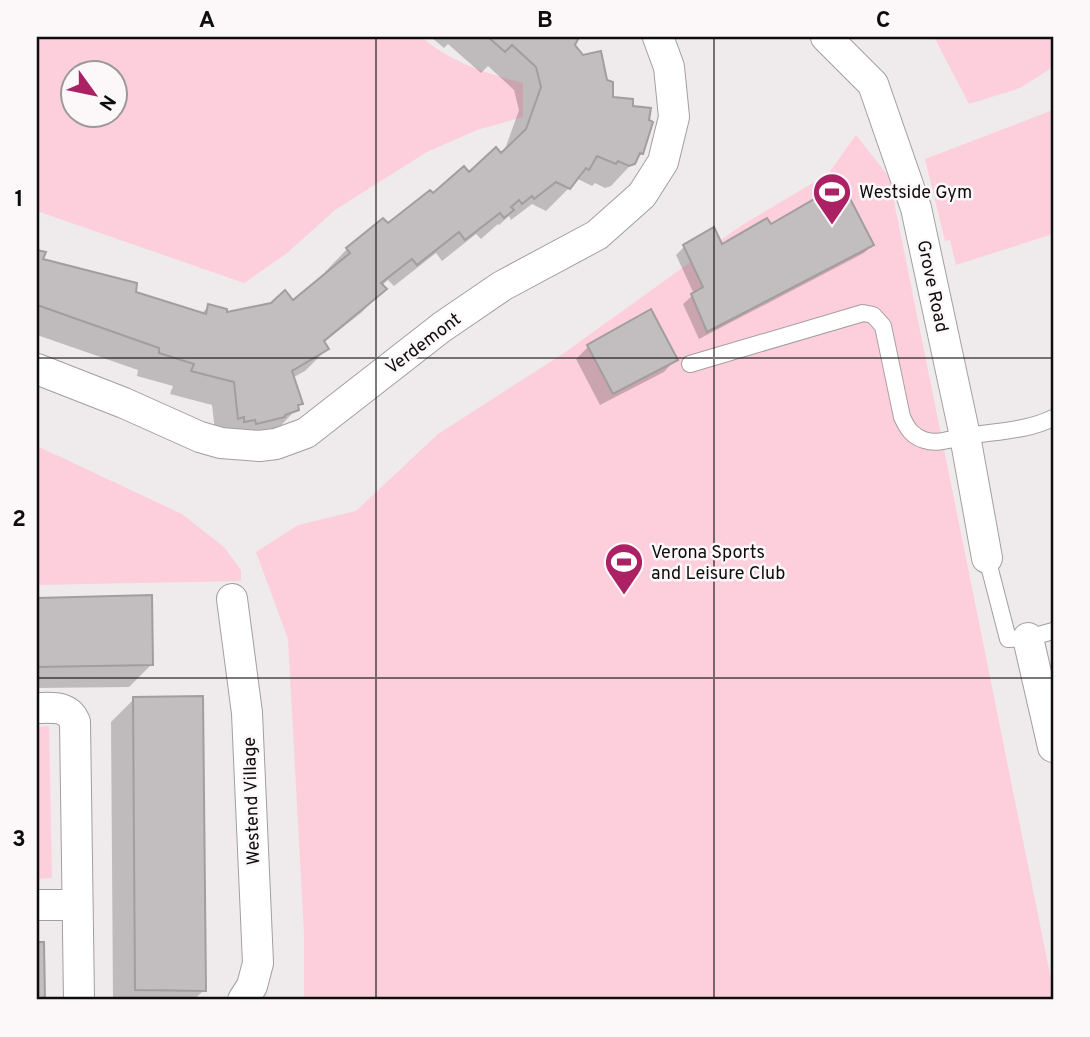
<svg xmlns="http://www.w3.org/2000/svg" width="1090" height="1037" font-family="Overpass,sans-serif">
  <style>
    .green { fill: #fdcfdd; fill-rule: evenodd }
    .shadow { fill: #0003 }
    .building { fill: #c2bdbf; stroke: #a29d9f; stroke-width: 2 }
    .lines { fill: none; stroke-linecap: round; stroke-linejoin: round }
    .lane-casing { stroke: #a39ea0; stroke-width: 18 }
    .street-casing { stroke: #a39ea0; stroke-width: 32 }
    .lane { stroke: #fff; stroke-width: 16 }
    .street { stroke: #fff; stroke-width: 30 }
    .grid { fill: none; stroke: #0e0d0d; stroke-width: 2; stroke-opacity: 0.55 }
    .labels { text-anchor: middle; stroke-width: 5; stroke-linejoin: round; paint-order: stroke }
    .poi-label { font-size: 18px; fill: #0e0d0d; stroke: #fcf7f9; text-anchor: start }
    .street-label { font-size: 18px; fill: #0e0d0d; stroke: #fcf7f9 }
    .neatline { fill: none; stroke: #0e0d0d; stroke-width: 2.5 }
    .grid-label { font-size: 23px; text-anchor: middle; font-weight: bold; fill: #0e0d0d }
  </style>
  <rect width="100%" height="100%" fill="#efeaeb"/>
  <!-- green -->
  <path class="green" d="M37,37h385c27,25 67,37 101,46v34l-46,13 -50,22 -92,58 -49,44 -42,29 -207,-72zM74,74h42v42h-42z
    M934,37h119v30l-33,21 -51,16z
    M1053,110v124l-97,31 -6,-25 -5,1 -20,-82z
    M856,135l33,42 164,812v11h-749v-66l-16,-295 -32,-87 42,-27 58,-14 82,-77 126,-81 178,-128 86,-51z
    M37,446l145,68 42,33 17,23v11l-204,4z
    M49,726l3,152 -15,1v-152z"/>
  <!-- shadow -->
  <path class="shadow" d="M431,37h146l-4,8 38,53 31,55 -31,33 -6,2 -10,-5 -3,3 -14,-7 -32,32 -14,-7 -21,16 -2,-4 -10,9 -1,-1 -17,15 -5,-5 -34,27 -6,-8 -42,33 -6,-6 -7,6 3,3 -22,23 -39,31 4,6 -22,22 -13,7 9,26 -26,28 -59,8 -4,-35 -42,-11 3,-8 -36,-10 1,-6 -101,-35v-83l6,2 -2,6 160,54 8,-8 16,9 68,-13 34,-28 -2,-2 22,-23 154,-94 3,-3 15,-42 -5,-20 -26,-24 -7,7 -33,-29 -4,4z
    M770,227l102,18 -8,8 -165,86 -16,-35 11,-10 -18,-39 8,-8h37z
    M588,347l88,12 -12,13 -64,33 -24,-46z
    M150,597l2,67 -23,23 -92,1v-89z
    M134,699l70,291 -10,10h-81l-2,-278z"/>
  <!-- building -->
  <path class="building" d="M488,37h91l-4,8 8,10 18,-4 6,29 6,2v15l20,2v7l18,2 -2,12 4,2 -10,32 -3,-1 -5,11 -6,2 -11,-5 -2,3 -19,-8 -8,14 -3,-2 -16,21 -14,-7 -22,17 -2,-3 -10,8 -3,-4 -8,7 3,3 -10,8 -4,-5 -35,27 -6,-8 -42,33 -5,-6 -31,24 6,6 -63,52 5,8 -37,22 11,33 -5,1 1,5 -14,5v2l-29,7 -1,-4 -11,2v-5l-6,2 -4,-37 -43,-11 3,-7 -35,-11v-5l-122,-43v-55l9,2 -3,7 94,24 -1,9 70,22 2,-10 19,5v3l44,-9 14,-13 8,10 57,-47 -4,-5 37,-30 5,5 42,-33 3,3 31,-27 5,6 27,-25 5,6 25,-24 15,-42 -5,-20 -24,-22 -7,7z
    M842,183l32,62 -167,87 -16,-38 12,-7 -20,-42 31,-18 8,17 45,-26 4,6z
    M651,309l27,51 -65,34 -26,-49z
    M152,595l1,70 -116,2v-69z
    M203,696l3,295 -71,-1 -2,-293z
    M37,942h7l1,58h-8z"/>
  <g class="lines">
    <!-- lane casing -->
    <g class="lane-casing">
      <path id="lane" d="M690,364l173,-51 10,2 10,11 19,91c5,11 10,19 22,23 15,5 29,-2 43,-4 29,-5 60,-5 86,-18
        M987,558l21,81 20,-1 25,-7"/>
    </g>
    <!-- street casing -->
    <g class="street-casing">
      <path id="street" d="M826,37l47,47 43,124 49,228 22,122
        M37,369l87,34 76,34 21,6 38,3 17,-2 30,-11 136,-106 60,-41 95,-51 45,-40 21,-33 11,-45 -5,-50 -11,-30
        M232,599l15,114 11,250 -6,23 -9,14
        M1028,638l25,109
        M37,708c15,0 31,-3 38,14l4,278
        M37,905h39"/>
    </g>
    <!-- lane -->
    <use href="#lane" class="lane"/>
    <!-- street -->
    <use href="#street" class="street"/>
  </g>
  <!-- grid -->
  <path class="grid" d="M376,37v963M714,37v963M37,358h1016M37,678h1016"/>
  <!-- icons -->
  <defs>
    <g id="stadium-pin" transform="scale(2.0125)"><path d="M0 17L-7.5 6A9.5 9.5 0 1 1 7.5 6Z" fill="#ac2163" stroke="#fcf7f9"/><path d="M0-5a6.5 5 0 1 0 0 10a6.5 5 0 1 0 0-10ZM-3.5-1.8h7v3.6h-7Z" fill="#fff"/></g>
  </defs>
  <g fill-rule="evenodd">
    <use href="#stadium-pin" x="832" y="192"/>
    <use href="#stadium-pin" x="624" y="562"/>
  </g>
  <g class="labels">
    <!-- poi labels -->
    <g class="poi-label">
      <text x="859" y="198">Westside Gym</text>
      <text x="651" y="558">Verona Sports<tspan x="651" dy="21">and Leisure Club</tspan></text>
    </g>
    <!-- street labels -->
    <g class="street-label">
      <text transform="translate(933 286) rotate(78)" y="6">Grove Road</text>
      <text transform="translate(423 343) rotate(-37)" y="6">Verdemont</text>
      <text transform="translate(251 801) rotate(-92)" y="6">Westend Village</text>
    </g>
  </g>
  <!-- border -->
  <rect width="1090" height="1037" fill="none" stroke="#fcf7f9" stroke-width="77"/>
  <!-- north arrow -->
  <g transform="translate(94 94) rotate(123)"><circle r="33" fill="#fcf7f9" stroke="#9d999b" stroke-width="2"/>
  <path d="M0-5L12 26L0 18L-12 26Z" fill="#ac2163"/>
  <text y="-10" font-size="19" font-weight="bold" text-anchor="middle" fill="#0e0d0d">N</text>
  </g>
  <rect x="38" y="38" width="1014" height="960" class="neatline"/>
  <g class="grid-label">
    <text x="207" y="27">A</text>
    <text x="545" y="27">B</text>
    <text x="883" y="27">C</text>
    <text x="19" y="206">1</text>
    <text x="19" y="526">2</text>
    <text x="19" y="846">3</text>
  </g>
</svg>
